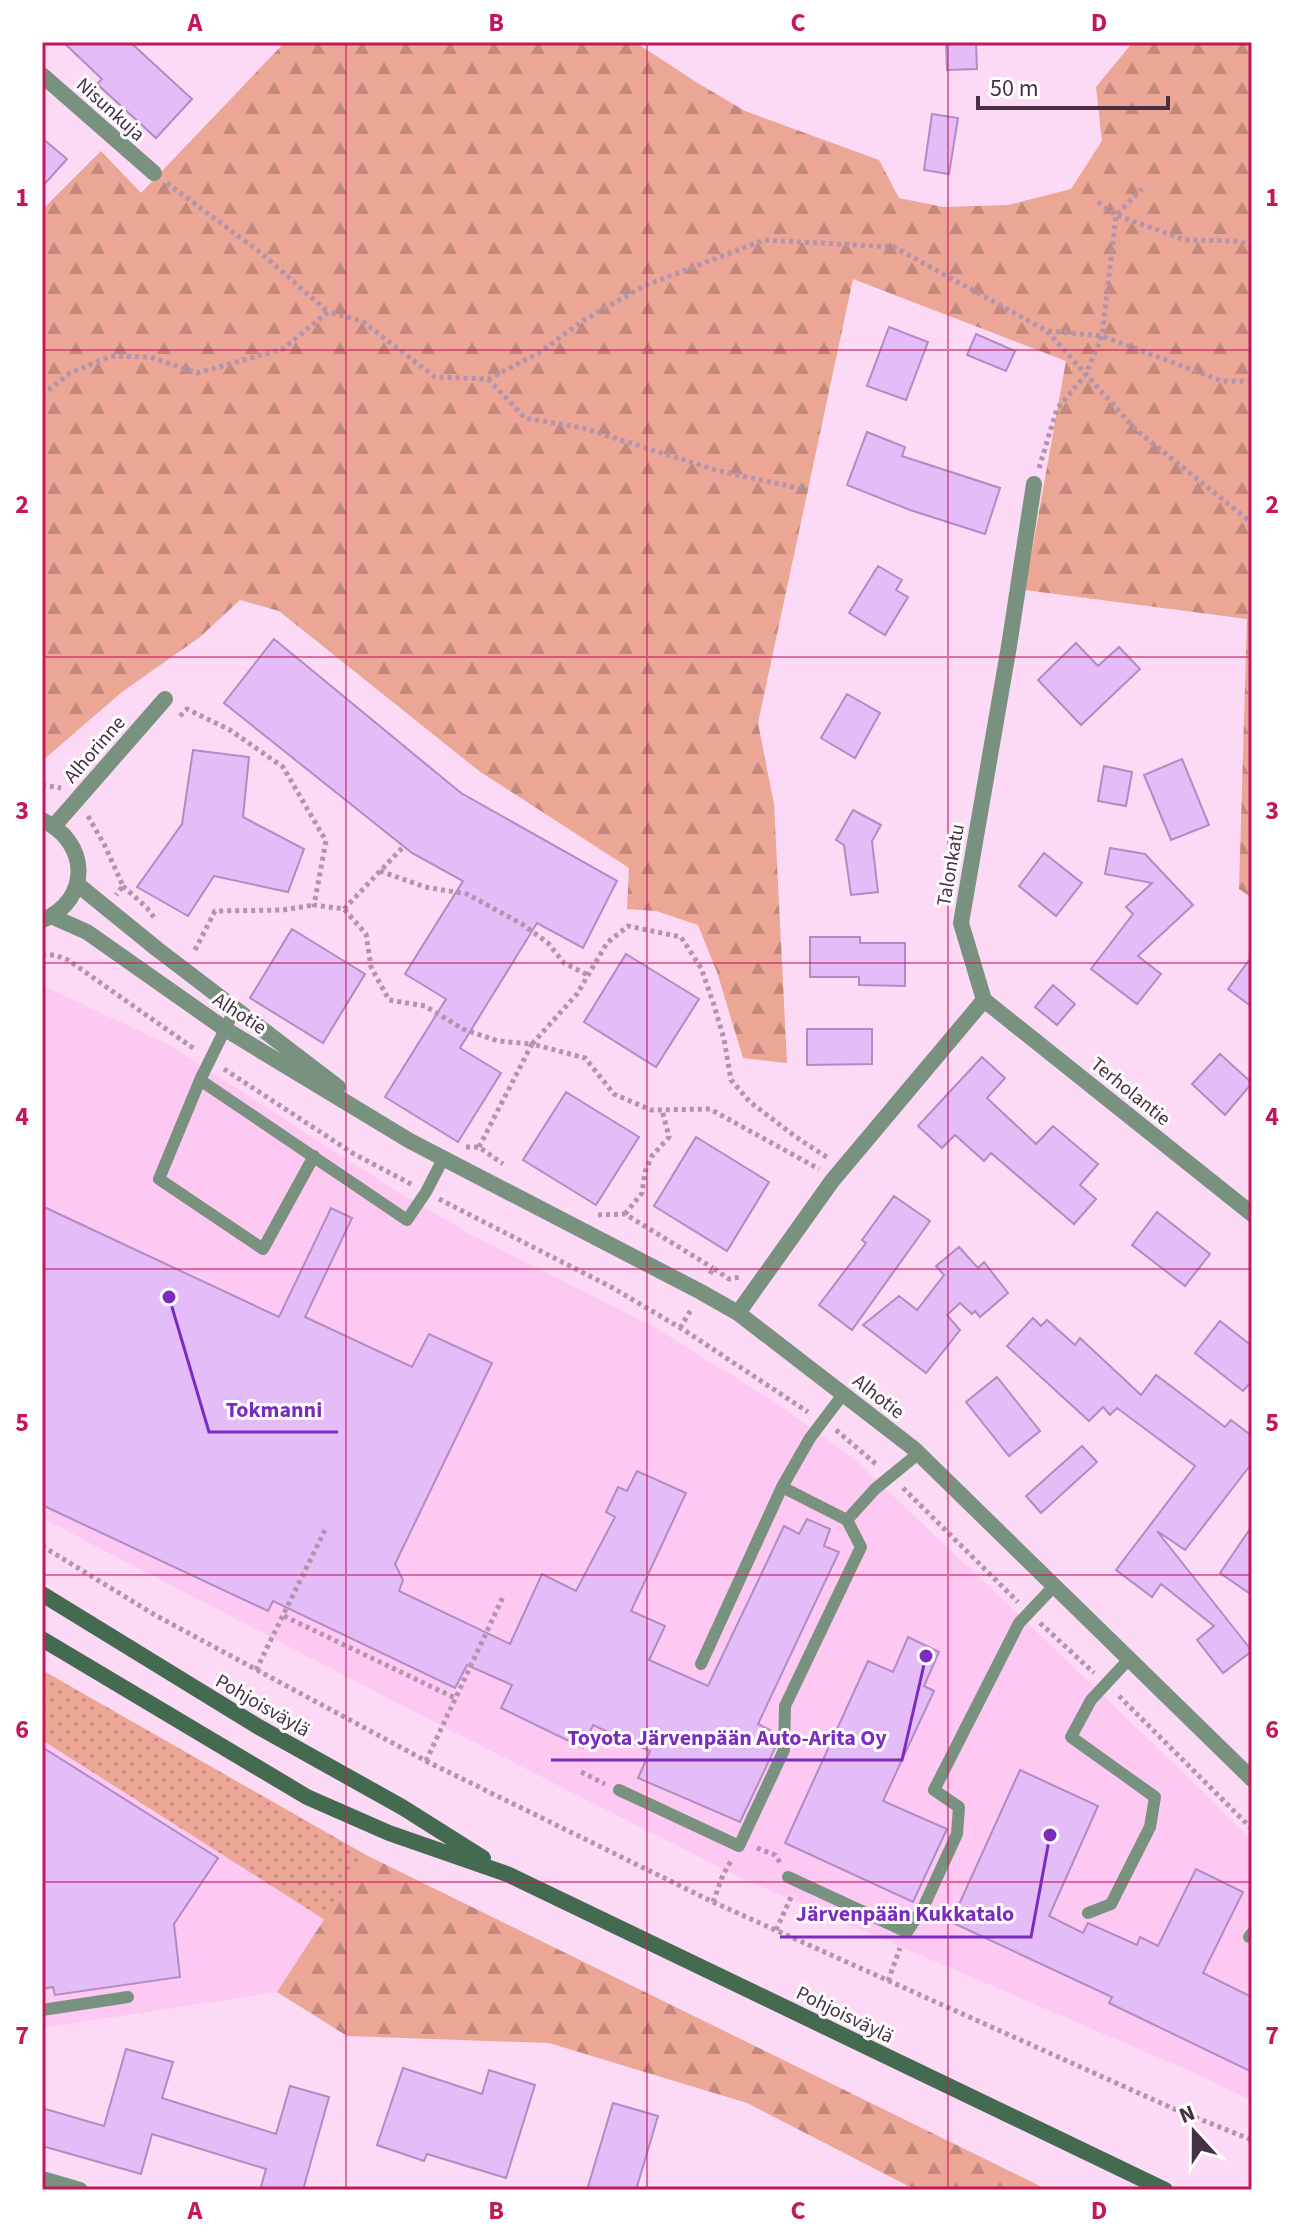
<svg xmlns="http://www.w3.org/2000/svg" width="1294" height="2232" font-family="'Source Sans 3',sans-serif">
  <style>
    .built { fill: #fdc9f2 }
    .grass { fill: url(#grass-dots) }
    .forest { fill: url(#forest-firs) }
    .building { fill: #e3bcf8; stroke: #b08cc3; stroke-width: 2 }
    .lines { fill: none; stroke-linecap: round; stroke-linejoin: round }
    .path { stroke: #b394ac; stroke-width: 5; stroke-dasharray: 4 4; stroke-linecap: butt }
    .service { stroke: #78927f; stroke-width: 12 }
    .minor { stroke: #78927f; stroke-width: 16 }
    .tertiary { stroke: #78927f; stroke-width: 16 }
    .secondary { stroke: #446a50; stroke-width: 16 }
    .grid { fill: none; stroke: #c2185b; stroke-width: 2; stroke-opacity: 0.55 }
    .labels { text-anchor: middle; stroke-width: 6; stroke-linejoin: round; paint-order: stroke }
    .street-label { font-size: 20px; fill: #473042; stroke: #fff }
    .leader { fill: none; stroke: #7b2cbf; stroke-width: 3 }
    .callout-dot { fill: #7b2cbf; stroke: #fff; stroke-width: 3 }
    .callout-label { font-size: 22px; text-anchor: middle; font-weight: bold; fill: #7b2cbf; stroke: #fff; stroke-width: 6; stroke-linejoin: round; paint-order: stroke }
    .neatline { fill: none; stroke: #c2185b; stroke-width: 3 }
    .grid-label { font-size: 26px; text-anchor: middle; font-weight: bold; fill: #c2185b }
  </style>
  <defs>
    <pattern id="grass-dots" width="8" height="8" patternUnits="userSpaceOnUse" patternTransform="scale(2)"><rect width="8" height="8" fill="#eca695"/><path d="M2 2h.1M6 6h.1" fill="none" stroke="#c1887b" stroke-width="1.8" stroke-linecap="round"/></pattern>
    <pattern id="forest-firs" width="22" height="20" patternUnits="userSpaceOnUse" patternTransform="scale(2)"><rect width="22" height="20" fill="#eca695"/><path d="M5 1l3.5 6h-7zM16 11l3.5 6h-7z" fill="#c1887b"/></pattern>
  </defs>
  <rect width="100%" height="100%" fill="#fcd9f4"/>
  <!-- built -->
  <path class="built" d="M42,985l127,60 229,147 72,42 184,93 130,81 71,52 181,171 216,208v262l-53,-26 -460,-198 -309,-157 -388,-202z
    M42,1740l283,180 -48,72 -235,36z"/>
  <!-- grass -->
  <path class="grass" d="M42,1670l324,185 -41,65 -283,-180z"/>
  <!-- forest -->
  <path class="forest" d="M285,42h350l61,40 49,29 134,49 20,38 44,9 65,-2 63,-16 31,-48 -6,-54 37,-45h119v856l-13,-9 8,-270 -222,-29 41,-229 -213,-82 -95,444 16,81 13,259 -44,-5 -26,-86 -19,-47 -42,-14 -29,-2 2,-41 -150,-97 -200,-160 -39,-11 -40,37 -78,55 -80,69v-551l59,-59 40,42z
    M366,1855l682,335h-132l-169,-87 -198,-60 -202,-7 -70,-44z"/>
  <!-- building -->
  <path class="building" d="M63,42h67l62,57 -36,39 -59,-54 5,-5z
    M946,42h30l1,27 -30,1z
    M932,114l26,4 -9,56 -25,-4z
    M42,138l25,21 -25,28z
    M889,327l39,15 -22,58 -39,-14z
    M976,334l39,17 -9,20 -39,-16z
    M867,432l38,15 -3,9 98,32 -15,46 -75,-24 -63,-25z
    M878,566l24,14 -6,10 12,7 -23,38 -36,-22z
    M274,639l187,154 156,88 -34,67 -46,-25 -77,125 41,25 -43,69 -73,-45 61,-98 -41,-25 58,-93 -51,-28 -188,-150z
    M1076,643l22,23 21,-19 21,22 -59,56 -43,-45z
    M847,694l33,19 -25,45 -34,-20z
    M193,750l56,7 -6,60 61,32 -16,43 -74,-16 -26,40 -51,-29 45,-63z
    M1182,759l27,66 -38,15 -27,-65z
    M1104,766l28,6 -6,34 -28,-5z
    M853,810l28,15 -9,16 6,51 -27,3 -7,-50 -8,-5z
    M1110,848l35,6 48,51 -55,51 23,18 -24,30 -46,-35 42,-55 -7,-7 26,-24 -47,-9z
    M1044,853l38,30 -26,33 -37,-30z
    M292,929l73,45 -42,69 -73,-45z
    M810,937h50v6h45v43l-46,-1v-8h-49z
    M626,954l73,45 -43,68 -72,-45z
    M1252,956v51l-24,-18z
    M1053,985l22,19 -18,21 -22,-18z
    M807,1029h65v35l-65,1z
    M1220,1054l32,29 -27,32 -33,-31z
    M982,1057l23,21 -18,20 49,46 17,-18 45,38 -18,21 16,14 -22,25 -83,-71 -7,8 -29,-26 -13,13 -24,-22z
    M566,1092l73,45 -43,68 -73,-45z
    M696,1137l73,45 -42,69 -73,-45z
    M894,1196l36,25 -78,109 -33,-25 47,-62 -4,-3z
    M42,1206l237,111 52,-109 21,10 -47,99 107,50 17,-33 63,29 -97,201 8,16 -4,11 111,53 32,-70 34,17 39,-74 -9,-5 12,-25 9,4 10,-20 49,22 -55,118 34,15 -16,34 59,26 76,-160 15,8 8,-15 23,10 -6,17 15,6 -81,172 12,6 -7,12 12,6 -35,74 -102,-44 12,-27 -57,-26 -10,23 -82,-40 11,-23 -45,-20 -12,23 -182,-87 -5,10 -226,-106z
    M1157,1212l53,42 -25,32 -53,-41z
    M959,1247l19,21 6,-6 24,31 -28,24 -5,-6 -3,3 -12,-11 -13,12 13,15 -34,43 -63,-48 36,-29 18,14 27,-35 -8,-9z
    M1033,1318l8,8 6,-6 28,25 5,-7 61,57 15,-20 69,52 6,-7 21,16v27l-67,87 -28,-19 95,120 -29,22 -26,-33 17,-14 -53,-42 -9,13 -36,-27 79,-104 -78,-58 -7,7 -7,-8 -14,14 -82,-75z
    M1220,1321l32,25v35l-9,10 -48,-38z
    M997,1377l43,54 -31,25 -43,-54z
    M1082,1446l15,16 -56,51 -15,-17z
    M1252,1526v69l-32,-22z
    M908,1637l31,15 -15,34 10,5 -51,110 64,28 -34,73 -128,-59 83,-182 25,11z
    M42,1747l176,111 -44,66 6,53 -125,18 -2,-8 -11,2z
    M1020,1770l78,36 -49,110 34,17 5,-10 49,22 3,-8 18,9 38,-77 47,23 -40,81 49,24v75l-143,-69 3,-6 -161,-75z
    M126,2049l47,13 -11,36 114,36 14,-48 39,11 -26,93h-43l6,-21 -114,-35 -11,40 -99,-28v-38l62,18z
    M403,2068l79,26 7,-24 46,15 -29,93 -79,-24 -3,7 -47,-16z
    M613,2103l45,13 -22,74h-49z"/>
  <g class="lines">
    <!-- path -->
    <path class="path" d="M167,183l94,70 67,59
      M1098,202l18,13 69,25 54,1 13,6
      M1048,331l54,5 120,45h30
      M488,379l37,39 58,10 136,43 89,19
      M42,395l28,-22 41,-17 39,1 47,16 86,-24 45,-37 34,9 73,56 53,2 51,-26 45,-33 60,-34 120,-46 130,7 153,84 89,99 116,93
      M1039,468l18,-59 29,-35 16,-38 14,-121 26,-26
      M180,716l7,-7 43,21 53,37 43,74 -12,64 30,4 22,25 5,33 18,33 36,6 38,23 35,12 34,3 45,-50 30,-51 21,-17 53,11 20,31 12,34 11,37 7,41 19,22 46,35 32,21
      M42,785l19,3
      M88,816l17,30 18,40 -7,9
      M380,871l45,16 42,7 55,30 26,19 16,20 24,12
      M123,886l24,22 9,12
      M344,909l60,-63
      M195,950l20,-39 68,-1 31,-5
      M42,955h13l13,5 128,90
      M224,1069l130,85 59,31
      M466,1147h13l24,17
      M479,1147l53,-103 53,14 29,36 37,16 59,-1 109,60
      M439,1199l174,89 71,42 124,82
      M625,1214l17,-21 3,-21 7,-16 17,-19 -7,-27
      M598,1215l27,-1 88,54
      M710,1274l3,-6 16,11 11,-2
      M680,1328l12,-20
      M836,1430l41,35
      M903,1488l115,114
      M42,1546l113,69 271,146 287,141 459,206 80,32
      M284,1616l171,82
      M1040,1623l54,50
      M256,1670l70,-142
      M1119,1696l133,133
      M426,1761l77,-164
      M581,1772l24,12
      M757,1848l18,7 6,9
      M713,1902l10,-27 9,-16
      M776,1930l16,-35
      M888,1981l12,-33"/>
    <!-- service -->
    <path class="service" d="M235,1009l-35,71 -41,99 104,70 51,-93
      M200,1080l207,140 19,-28 17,-33
      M782,1487l65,33
      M701,1664l81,-177 28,-49 34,-45
      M619,1790l120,56 45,-96 1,-44 76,-159 -14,-27 28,-31 44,-36
      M788,1877l119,55 16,-24 34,-74 2,-27 -25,-17 85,-167 36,-38
      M1088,1913l23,-9 39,-77 5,-30 -84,-60 20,-37 39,-42
      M1249,1937l3,-4
      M42,2010l86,-13"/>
    <!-- minor -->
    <path class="minor" d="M42,75l112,98
      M54,826l111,-127
      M984,1000l268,214
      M738,1313l94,-132 152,-181 -23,-77 48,-277 25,-162
      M42,2179l38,11"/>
    <!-- tertiary -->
    <path class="tertiary" d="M42,820c47,21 50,79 1,100
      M77,884l80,65 181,138
      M51,916l36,16 138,97 185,112 291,151 37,21 175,135 339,331"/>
    <!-- secondary -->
    <path class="secondary" d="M42,1594l215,132 145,81 81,51
      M42,1639l265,158 82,36 118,41 658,316"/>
  </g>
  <!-- grid -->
  <path class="grid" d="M346,42v2148M647,42v2148M948,42v2148M42,350h1210M42,657h1210M42,963h1210M42,1269h1210M42,1575h1210M42,1882h1210"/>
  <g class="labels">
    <!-- street labels -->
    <g class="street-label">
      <text transform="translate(111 109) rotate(42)" y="7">Nisunkuja</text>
      <text transform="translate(94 749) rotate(-49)" y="7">Alhorinne</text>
      <text transform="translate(950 865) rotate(-80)" y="7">Talonkatu</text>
      <text transform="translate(240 1013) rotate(33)" y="7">Alhotie</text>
      <text transform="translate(1131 1091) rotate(39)" y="7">Terholantie</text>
      <text transform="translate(879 1396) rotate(38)" y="7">Alhotie</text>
      <text transform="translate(263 1705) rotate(30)" y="7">Pohjoisväylä</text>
      <text transform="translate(845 2014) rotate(26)" y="7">Pohjoisväylä</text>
    </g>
  </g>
  <!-- callouts -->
  <path class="leader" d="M169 1297L209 1432H338M926 1656L902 1760H551M1050 1835L1031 1937H780"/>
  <g class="callout-dot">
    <circle cx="169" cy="1297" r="8"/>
    <circle cx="926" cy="1656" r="8"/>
    <circle cx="1050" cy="1835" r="8"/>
  </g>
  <g class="callout-label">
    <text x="274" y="1417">Tokmanni</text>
    <text x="727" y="1745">Toyota Järvenpään Auto-Arita Oy</text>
    <text x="905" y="1921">Järvenpään Kukkatalo</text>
  </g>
  <!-- border -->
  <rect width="1294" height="2232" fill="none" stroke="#ffffff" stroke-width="88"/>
  <!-- north arrow -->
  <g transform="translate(1194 2132) rotate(339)" stroke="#ffffff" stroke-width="6" paint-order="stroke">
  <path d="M0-6L14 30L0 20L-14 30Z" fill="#473042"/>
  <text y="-12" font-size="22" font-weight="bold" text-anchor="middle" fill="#473042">N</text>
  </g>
  <!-- scale -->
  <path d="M978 96v12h190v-12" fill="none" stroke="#473042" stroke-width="4"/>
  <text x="990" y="96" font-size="24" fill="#473042" stroke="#ffffff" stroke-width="6" paint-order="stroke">50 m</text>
  <rect x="44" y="44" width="1206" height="2144" class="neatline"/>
  <g class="grid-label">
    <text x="195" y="31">A</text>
    <text x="496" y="31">B</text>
    <text x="798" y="31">C</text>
    <text x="1099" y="31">D</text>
    <text x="22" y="206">1</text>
    <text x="1272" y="206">1</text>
    <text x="22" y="513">2</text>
    <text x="1272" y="513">2</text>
    <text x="22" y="819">3</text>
    <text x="1272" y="819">3</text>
    <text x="22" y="1125">4</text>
    <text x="1272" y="1125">4</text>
    <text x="22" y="1431">5</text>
    <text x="1272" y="1431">5</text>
    <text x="22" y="1738">6</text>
    <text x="1272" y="1738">6</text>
    <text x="22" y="2044">7</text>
    <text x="1272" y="2044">7</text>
    <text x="195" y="2219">A</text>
    <text x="496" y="2219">B</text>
    <text x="798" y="2219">C</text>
    <text x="1099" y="2219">D</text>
  </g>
</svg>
